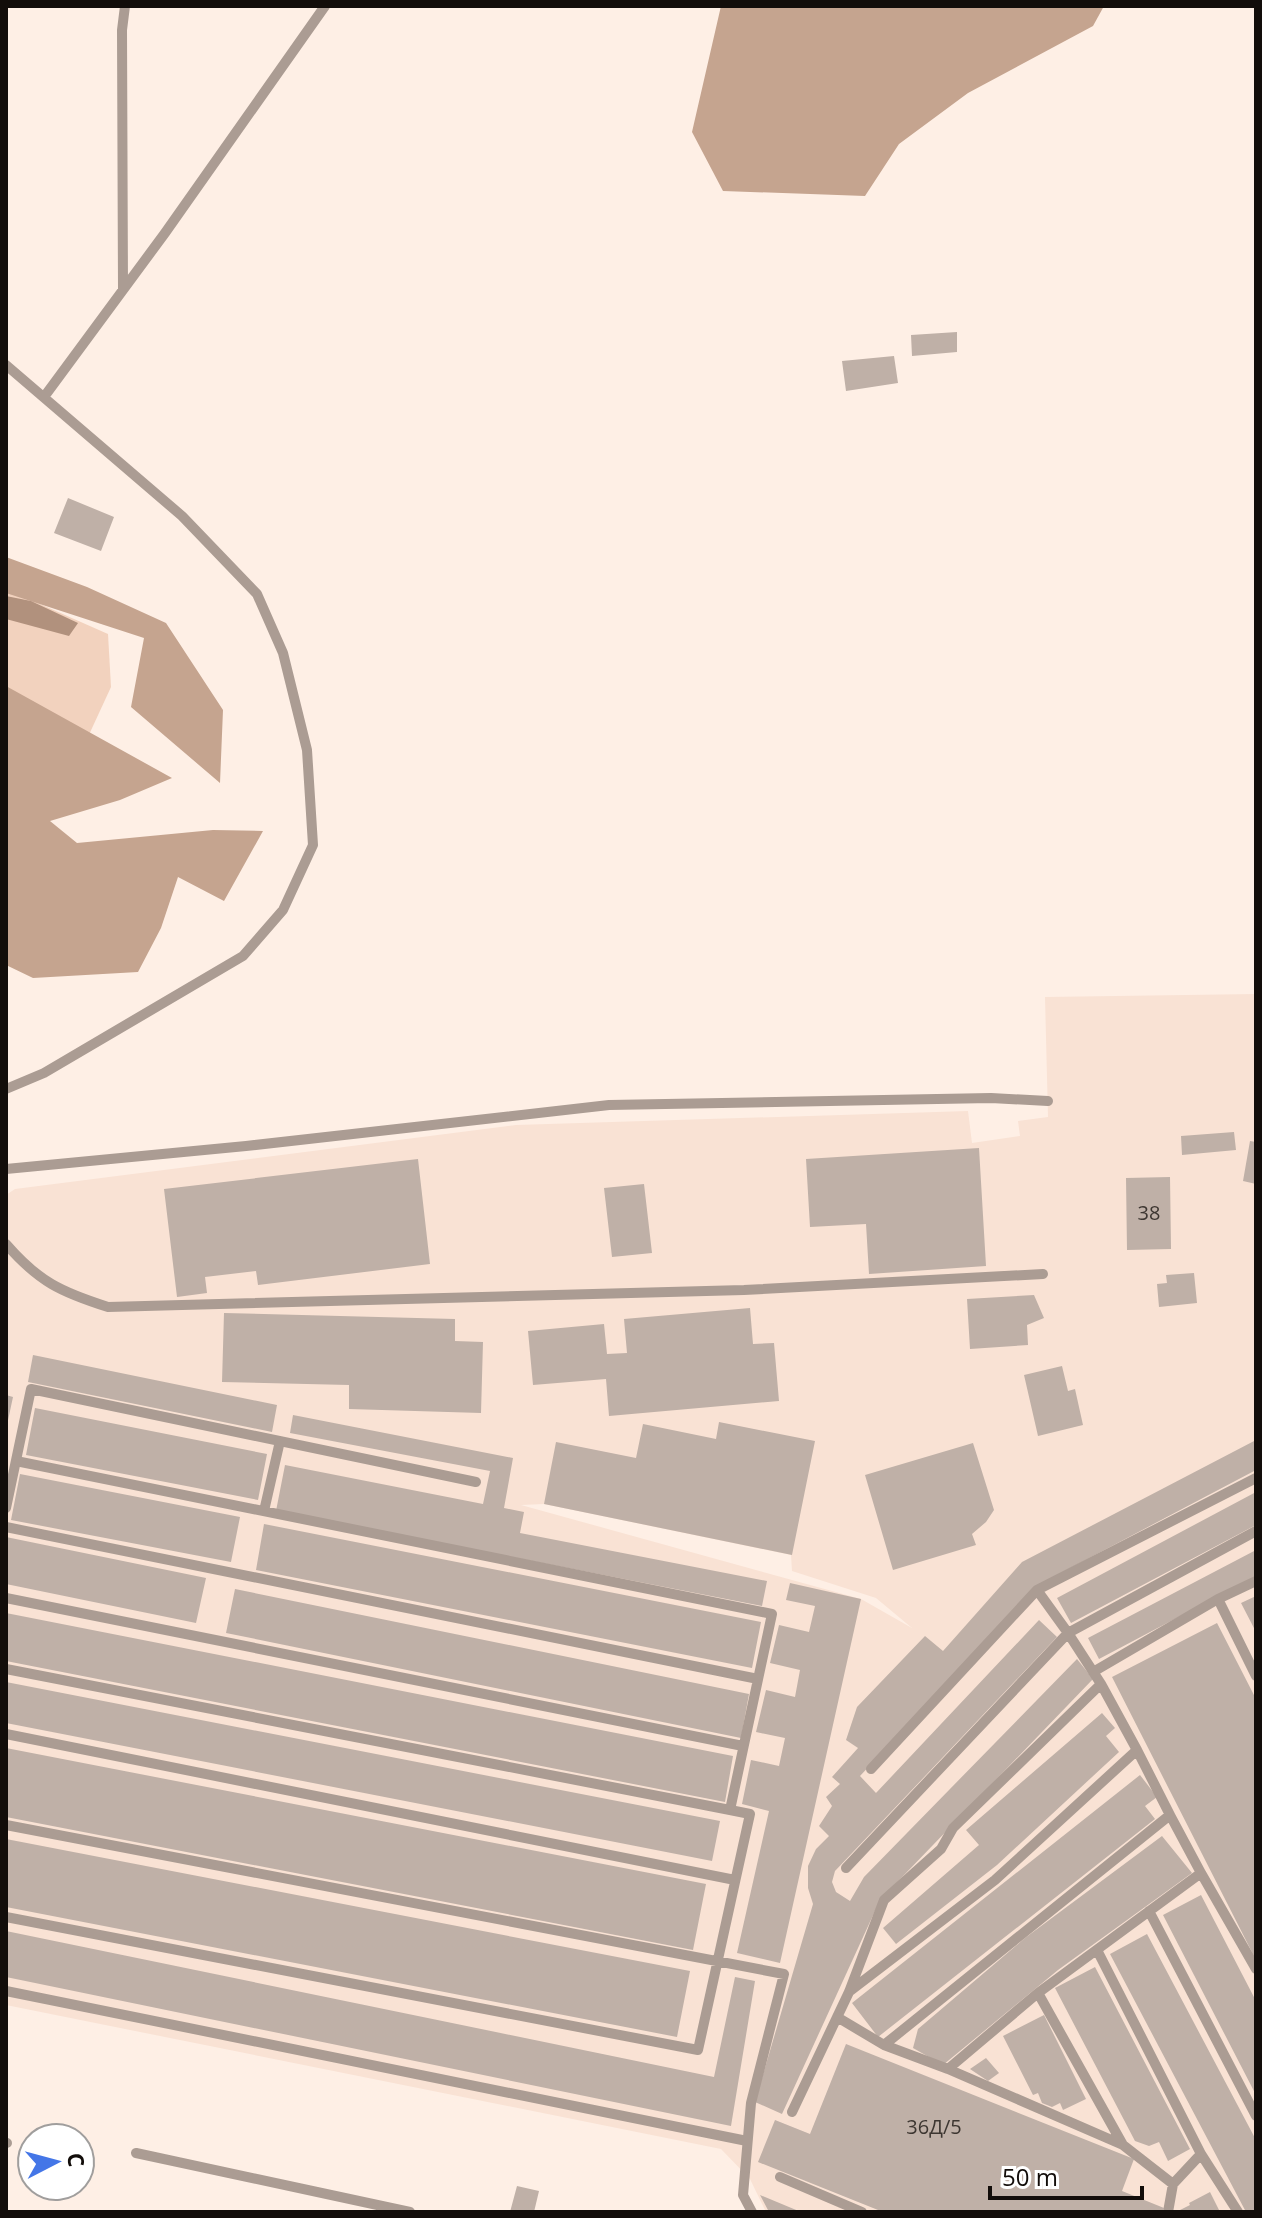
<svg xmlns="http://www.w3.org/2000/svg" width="1262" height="2218" font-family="'Open Sans',sans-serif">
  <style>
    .built { fill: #f9e2d4; fill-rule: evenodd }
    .green { fill: #f2d2be }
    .forest { fill: #c5a48f }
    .water { fill: #b1917d }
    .building { fill: #bfb0a7 }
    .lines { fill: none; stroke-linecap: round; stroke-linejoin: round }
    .lane { stroke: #ab9c93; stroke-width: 10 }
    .labels { text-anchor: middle; stroke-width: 7; stroke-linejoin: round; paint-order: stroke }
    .number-label { font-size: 20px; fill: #3d3631 }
  </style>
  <rect width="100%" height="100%" fill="#feefe5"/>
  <!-- built -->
  <path class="built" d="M1256,994v1218h-490l-16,-33 -29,-30 -715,-144v-810l9,-6 501,-64 452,-14 4,32 48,-7 -2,-15 30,-4 -3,-120zM544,1504l247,51 1,16 84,27 36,30 -51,-29 -340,-94z"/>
  <!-- green -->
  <path class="green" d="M6,589l102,45 3,53 -24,52 -81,-37z"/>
  <!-- forest -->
  <path class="forest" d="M721,6h383l-11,20 -125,67 -69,51 -34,52 -142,-5 -31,-59z
    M6,557l81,30 79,36 57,87 -3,73 -89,-76 13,-69 -138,-45z
    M6,686l166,92 -52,22 -70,21 27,22 136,-13 50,1 -39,70 -46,-24 -17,51 -23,44 -105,6 -27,-13z"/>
  <!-- water -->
  <path class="water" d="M6,596l25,5 47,22 -9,13 -63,-17z"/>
  <!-- building -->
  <path class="building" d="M957,332v20l-45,4 -1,-21z
    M894,356l4,27 -52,8 -4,-30z
    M68,498l46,19 -13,34 -47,-18z
    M1234,1132l2,18 -54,5 -1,-19z
    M1250,1141l6,1v42l-13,-3z
    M979,1148l7,118 -117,8 -3,-50 -56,3 -4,-68z
    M418,1159l12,105 -172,21 -2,-14 -51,6 2,16 -30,4 -13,-108z
    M1170,1177l1,72 -44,1 -1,-72z
    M644,1184l8,69 -40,4 -8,-69z
    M1194,1273l3,30 -38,4 -2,-23 10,-1 -1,-8z
    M1034,1295l10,23 -17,7 1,20 -58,4 -3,-50z
    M750,1308l3,36 21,-1 5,58 -170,15 -3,-37 -73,6 -5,-54 76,-7 3,30 20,-1 -3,-34z
    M224,1313l231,6v22l28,1 -2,71 -132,-4v-24l-127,-3z
    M33,1355l244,50 -5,27 -244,-50z
    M1062,1366l6,25 7,-2 8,36 -45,11 -14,-61z
    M6,1395l7,2 -6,28h-1z
    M35,1408l232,46 -9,46 -232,-45z
    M293,1415l220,43 -9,50 20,4 -4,21 247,48 -5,25 -486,-95 9,-46 198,39 7,-33 -200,-38z
    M719,1422l96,19 -23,114 -248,-51 12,-62 80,16 7,-34 73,15z
    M1256,1440v30l-218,115 -178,191 16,17 163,-173 18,17 -222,234 -3,11 4,10 14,9 14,-24 213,-218 16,20 -213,221 -98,214 -27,-12 58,-198 -5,-16v-22l8,-17 13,-13 -10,-10 13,-20 -6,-9 14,-13 -8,-7 26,-29 -12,-8 11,-33 68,-71 18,15 79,-89z
    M973,1443l21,67 -8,12 -14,12 4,11 -83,25 -28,-95z
    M20,1474l220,43 -9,45 -220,-42z
    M1256,1492v33l-185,98 -14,-25z
    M264,1524l497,98 -9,46 -496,-98z
    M6,1537l200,41 -10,45 -190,-39z
    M1256,1550v26l-157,83 -11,-21z
    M790,1583l71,16 -81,364 -43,-10 32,-142 -27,-7 9,-44 28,6 6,-28 -29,-6 10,-42 29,7 5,-27 -30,-7 9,-38 30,7 6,-26 -29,-6z
    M235,1589l514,105 -8,44 -515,-105z
    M1256,1596v36l-15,-29z
    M6,1613l727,143 -8,46 -719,-141z
    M1217,1623l39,76v261l-144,-283z
    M6,1682l714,139 -8,40 -706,-138z
    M1102,1713l13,15 -9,8 13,16 -122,113 -101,79 -13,-16 96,-83 -13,-15z
    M6,1748l700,136 -13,66 -687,-133z
    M1140,1775l17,22 -12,9 10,13 -277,218 -26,-34z
    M1162,1836l30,37 -134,97 -115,95 -30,-17 5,-19 107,-91z
    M6,1839l684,132 -13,66 -671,-130z
    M1201,1895l55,106v94l-93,-180z
    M6,1931l708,146 21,-100 20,4 -24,145 -725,-149z
    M1147,1934l109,206v72h-10l-136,-258z
    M1095,1967l95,182 -22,12 -9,-19 -10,4 -14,-5 -80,-153z
    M1044,2015l42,84 -23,11 -3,-7 -8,4 -10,-4 -4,-10 -5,2 -30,-59z
    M846,2044l288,115 -12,32 42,17 -2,4h-279l-125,-50 17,-42 35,14z
    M986,2058l13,15 -11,8 -18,-12z
    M517,2186l22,5 -5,21h-24z
    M1210,2192l10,20h-44l14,-7 -1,-2z
    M760,2195l41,17h-32z"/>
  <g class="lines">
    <!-- lane -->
    <path class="lane" d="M123,290l-1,-260 3,-24
      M6,365l176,151 75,78 26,59 24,97 6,95 -30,65 -40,46 -199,117 -38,16
      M44,397l121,-164 160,-227
      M6,1169l240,-23 363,-41 382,-7 57,3
      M6,1244c33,38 55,48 102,63l636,-17 299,-16
      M6,1508l25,-119 445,93
      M264,1511l16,-70
      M6,1527l752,152
      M6,1598l737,148
      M1218,1599l38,77
      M6,1669l724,141
      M1093,1672l125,-73 38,-18
      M6,1734l729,146
      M871,1769l166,-179 219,-112
      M6,1825l778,149 -33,129 -8,92 9,17
      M846,1868l222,-235 -31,-43
      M1201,1873l55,96
      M1149,1911l107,205
      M6,1917l692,133 52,-236 -20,-4 42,-196 -756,-153
      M1097,1950l104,204 -28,30 -5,28
      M6,1991l741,150
      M850,1991l145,-111 142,-130 -36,-66
      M1038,1993l163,-120 -31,-58
      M837,2017l47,28 286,-230 -33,-65
      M884,2045l64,24 175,76 -85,-152 -90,76
      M792,2112l57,-120 35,-92 57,-51 12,-21 148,-144 -33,-51 188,-102
      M6,2143h1
      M1123,2145l50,39
      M136,2153l274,59
      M1201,2154l37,58
      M780,2177l82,35"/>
  </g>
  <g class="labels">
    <!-- number labels -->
    <g class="number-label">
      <text x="1149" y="1220">38</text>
      <text x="934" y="2134">36Д/5</text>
    </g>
  </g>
  <!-- border -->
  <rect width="1262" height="2218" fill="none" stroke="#120d0a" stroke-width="16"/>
  <!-- north arrow -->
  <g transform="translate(56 2162) rotate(84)"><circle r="38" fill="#ffffff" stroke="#a09e9d" stroke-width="2"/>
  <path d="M0-6L14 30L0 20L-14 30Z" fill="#4476e7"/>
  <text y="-12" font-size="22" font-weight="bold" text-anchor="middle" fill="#120d0a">С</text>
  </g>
  <!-- scale -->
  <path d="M990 2186v12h152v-12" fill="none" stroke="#120d0a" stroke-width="4"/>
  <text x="1002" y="2186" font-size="24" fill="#120d0a" stroke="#ffffff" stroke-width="6" paint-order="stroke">50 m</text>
</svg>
